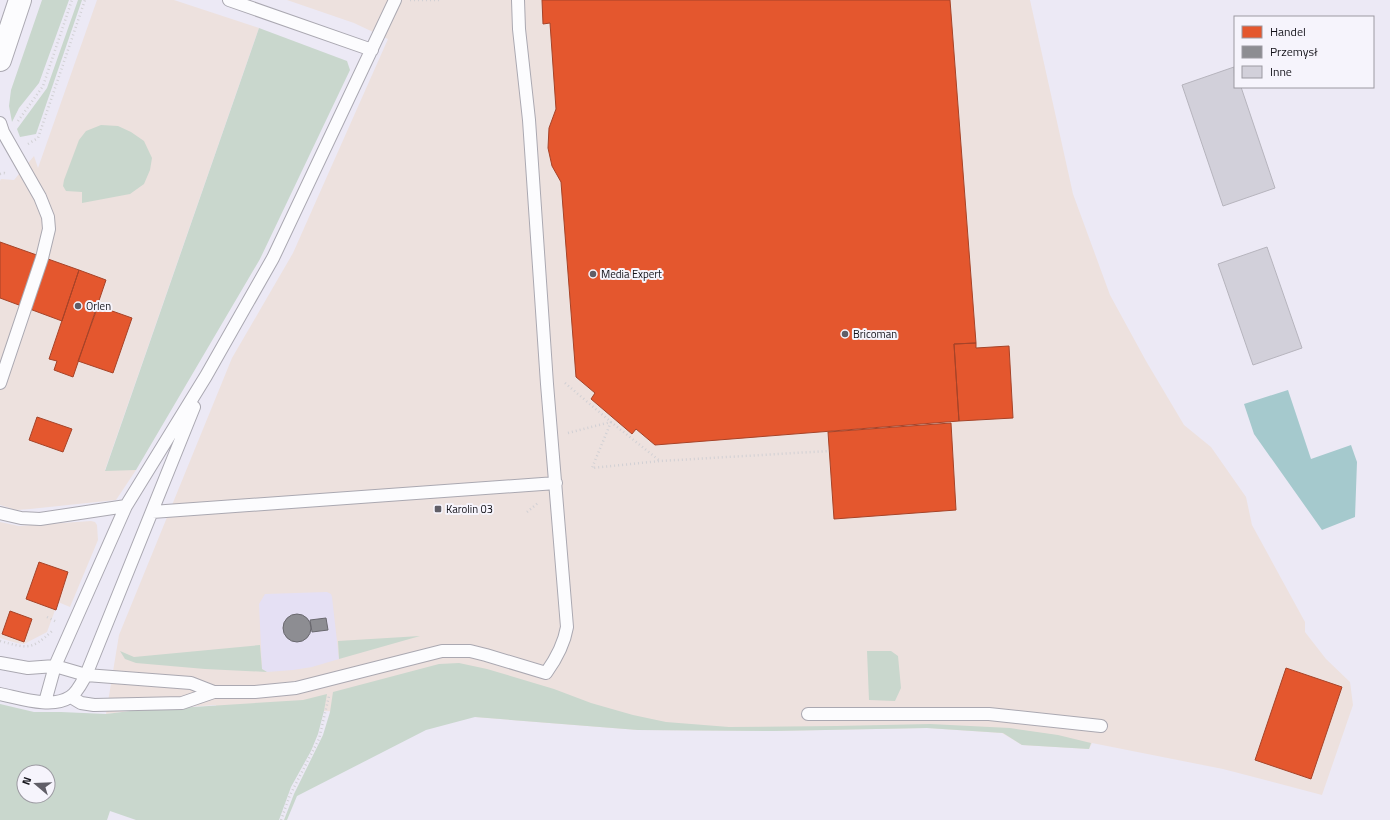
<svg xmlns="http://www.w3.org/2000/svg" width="1390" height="820" font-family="'Titillium Web',sans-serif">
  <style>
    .commercial { fill: #ede1de }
    .built { fill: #e5e0f4 }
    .green { fill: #c9d7cd; fill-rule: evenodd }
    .water { fill: #a5c9cd }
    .shops { fill: #e4572e; stroke: #a64328 }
    .industry { fill: #8d8d92; stroke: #69686e }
    .building { fill: #d2d0da; stroke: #b6b4bd }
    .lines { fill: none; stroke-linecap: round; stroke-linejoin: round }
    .service-casing { stroke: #aaa8b1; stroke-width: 14 }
    .secondary-casing { stroke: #aaa8b1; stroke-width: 24 }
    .path { stroke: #d1d0d4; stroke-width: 2.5; stroke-dasharray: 1 3; stroke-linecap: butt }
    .service { stroke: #fcfcfe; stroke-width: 12 }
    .secondary { stroke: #fcfcfe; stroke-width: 22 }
    .poi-dot { fill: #605e67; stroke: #f6f4fc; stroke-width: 1.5 }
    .labels { text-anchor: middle; stroke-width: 4; stroke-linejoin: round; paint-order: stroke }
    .poi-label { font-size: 11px; fill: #14131a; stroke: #f6f4fc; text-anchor: start }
  </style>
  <rect width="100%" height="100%" fill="#ece9f5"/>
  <!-- commercial -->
  <path class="commercial" d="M97,0h77l85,28 -154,442h31l-20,30 -86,9 -14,1 -16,-5v-324l1,-2 13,1 20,-24 4,12z
    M287,0h743l43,194 37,101 36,66 38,64 27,22 35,50 6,28 53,97v10l21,27 24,23 3,23 -31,90 -99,-26 -131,-26 -3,6 -67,-4 -20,-12 -75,-5 -153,3 -136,-1 -163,-13 -151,-6 -106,2 -2,-8 -86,6 -24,3 13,-79 113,-277 61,-105 95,-214 -34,-16z
    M91,521l4,1 2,3 1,15 -28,67 -12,-5 -11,30 -23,12 -7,-1 -17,-5v-116l19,4z"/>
  <!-- built -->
  <path class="built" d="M327,592l4,2 1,3 7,62 -27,8 -19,3 -26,2 -5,-3 -3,-65 6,-10z"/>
  <!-- green -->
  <path class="green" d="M42,0h27l-30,83 -20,25 -7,14 -3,-16 2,-16z
    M78,0h4l-46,134 -16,3 -3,-8 30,-41z
    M259,28l88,33 3,9 -90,189 -124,211 -31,1z
    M101,125l17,1 13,6 13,9 8,17 -2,12 -6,14 -14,10 -48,9v-11l-16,-1 -3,-5 1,-6 15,-40 7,-9z
    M420,636l-81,23 -1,-18z
    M260,645l2,24 5,3 -62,-3 -69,-6 -11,-4 -5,-8 14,6z
    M867,651h24l7,5 3,32 -6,13 -26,-1z
    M459,663l28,6 67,20 37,14 42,12 33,7 63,5 108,-1 93,-2 80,4 48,7 33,8 -2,6 -67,-4 -19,-12 -76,-5 -153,3 -136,-1 -163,-13 -49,13 -129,66 -10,24h-3l10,-26 29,-59 7,-23 3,-20 106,-28z
    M327,694l-3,17 -6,23 -7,17 -20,36 -12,33h-143l-26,-9 -3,9h-107v-116l34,8h27l45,2 24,-3 173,-11zM24,772h24v24h-24z"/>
  <!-- water -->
  <path class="water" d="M1288,390l23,69 40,-14 6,17 -2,55 -33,13 -68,-96 -10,-30z"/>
  <!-- shops -->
  <path class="shops" d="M542,0h408l26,343 -22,1 5,77 -304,24 -19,-16 -4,5 -41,-35 4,-6 -19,-16 -15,-195 -9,-16 -4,-18 1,-20 7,-19 -6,-86 -7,1z
    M0,242l79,28 -17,51 -62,-23z
    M79,270l27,10 -33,97 -19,-7 3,-9 -8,-2z
    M98,306l34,12 -19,55 -35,-12z
    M976,343v5l33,-2 4,72 -54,3 -5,-77z
    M37,417l35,12 -9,23 -34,-12z
    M951,423l5,87 -122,9 -6,-87z
    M39,562l29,10 -12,38 -30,-11z
    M10,611l22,8 -8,23 -22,-8z
    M1286,668l56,19 -31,92 -56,-19z"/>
  <!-- industry -->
  <path class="industry" d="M283 628a14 14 0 1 1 28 0a14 14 0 1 1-28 0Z
    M326,618l2,12 -16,2 -2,-12z"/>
  <!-- building -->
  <path class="building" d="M1234,67l1,20h6l34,101 -52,18 -41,-121z
    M1267,247l35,101 -49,17 -35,-101z"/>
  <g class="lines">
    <!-- service casing -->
    <g class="service-casing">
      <path id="service" d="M229,0l143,50
        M0,123l3,9 37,65 8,20 1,12 -7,29 -42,125
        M152,512l404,-29
        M0,513l21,5 19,1 86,-13
        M0,663l28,5 27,-2 31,9 105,8 23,9
        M0,694c20,4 52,15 70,3 7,-4 12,-15 16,-22l108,-268
        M71,697l10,6 13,2 88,-2 32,-11h41l41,-4 146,-37h28l16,4 60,18c10,-14 18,-28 21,-46l-20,-243 -18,-264 -10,-91 -1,-29
        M45,702l10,-36 71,-160 80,-130 67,-118 122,-258
        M808,714h181l112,12"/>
    </g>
    <!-- secondary casing -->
    <g class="secondary-casing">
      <path id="secondary" d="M0,60l20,-60"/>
    </g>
    <!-- path -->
    <path class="path" d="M410,0h32
      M18,121l25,-35 29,-86
      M28,144l10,-6 47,-138
      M0,174l4,-1 3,1
      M565,383l46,39 49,39
      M611,422l-19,46 68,-7 169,-10
      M568,433l43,-11
      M527,512l11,-9
      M47,617l10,5
      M0,641c26,7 31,10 52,-10
      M281,820l9,-25 29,-56 10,-43"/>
    <!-- service -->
    <use href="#service" class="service"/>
    <!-- secondary -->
    <use href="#secondary" class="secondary"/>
  </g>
  <!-- markers -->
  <g class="poi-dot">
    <circle cx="593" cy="274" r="4"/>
    <circle cx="78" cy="306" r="4"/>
    <circle cx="845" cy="334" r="4"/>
    <rect x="434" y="505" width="8" height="8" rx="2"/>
  </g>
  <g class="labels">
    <!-- poi labels -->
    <g class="poi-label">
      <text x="601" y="278">Media Expert</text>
      <text x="86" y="310">Orlen</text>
      <text x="853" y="338">Bricoman</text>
      <text x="446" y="513">Karolin 03</text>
    </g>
  </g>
  <!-- legend -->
  <rect x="1234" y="16" width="140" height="72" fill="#f6f4fc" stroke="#9c9aa2"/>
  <rect x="1242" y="26" width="20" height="12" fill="#e4572e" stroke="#9c9aa2"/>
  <text x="1270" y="36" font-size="12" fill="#14131a">Handel</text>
  <rect x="1242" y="46" width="20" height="12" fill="#8d8d92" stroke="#9c9aa2"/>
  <text x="1270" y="56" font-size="12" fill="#14131a">Przemysł</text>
  <rect x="1242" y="66" width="20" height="12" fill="#d2d0da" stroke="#9c9aa2"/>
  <text x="1270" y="76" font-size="12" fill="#14131a">Inne</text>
  <!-- north arrow -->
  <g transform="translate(36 784) rotate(289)"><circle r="19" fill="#f6f4fc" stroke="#9c9aa2"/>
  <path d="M0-3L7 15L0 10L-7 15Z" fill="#605e67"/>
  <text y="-6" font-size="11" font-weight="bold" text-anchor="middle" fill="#14131a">N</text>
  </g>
</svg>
